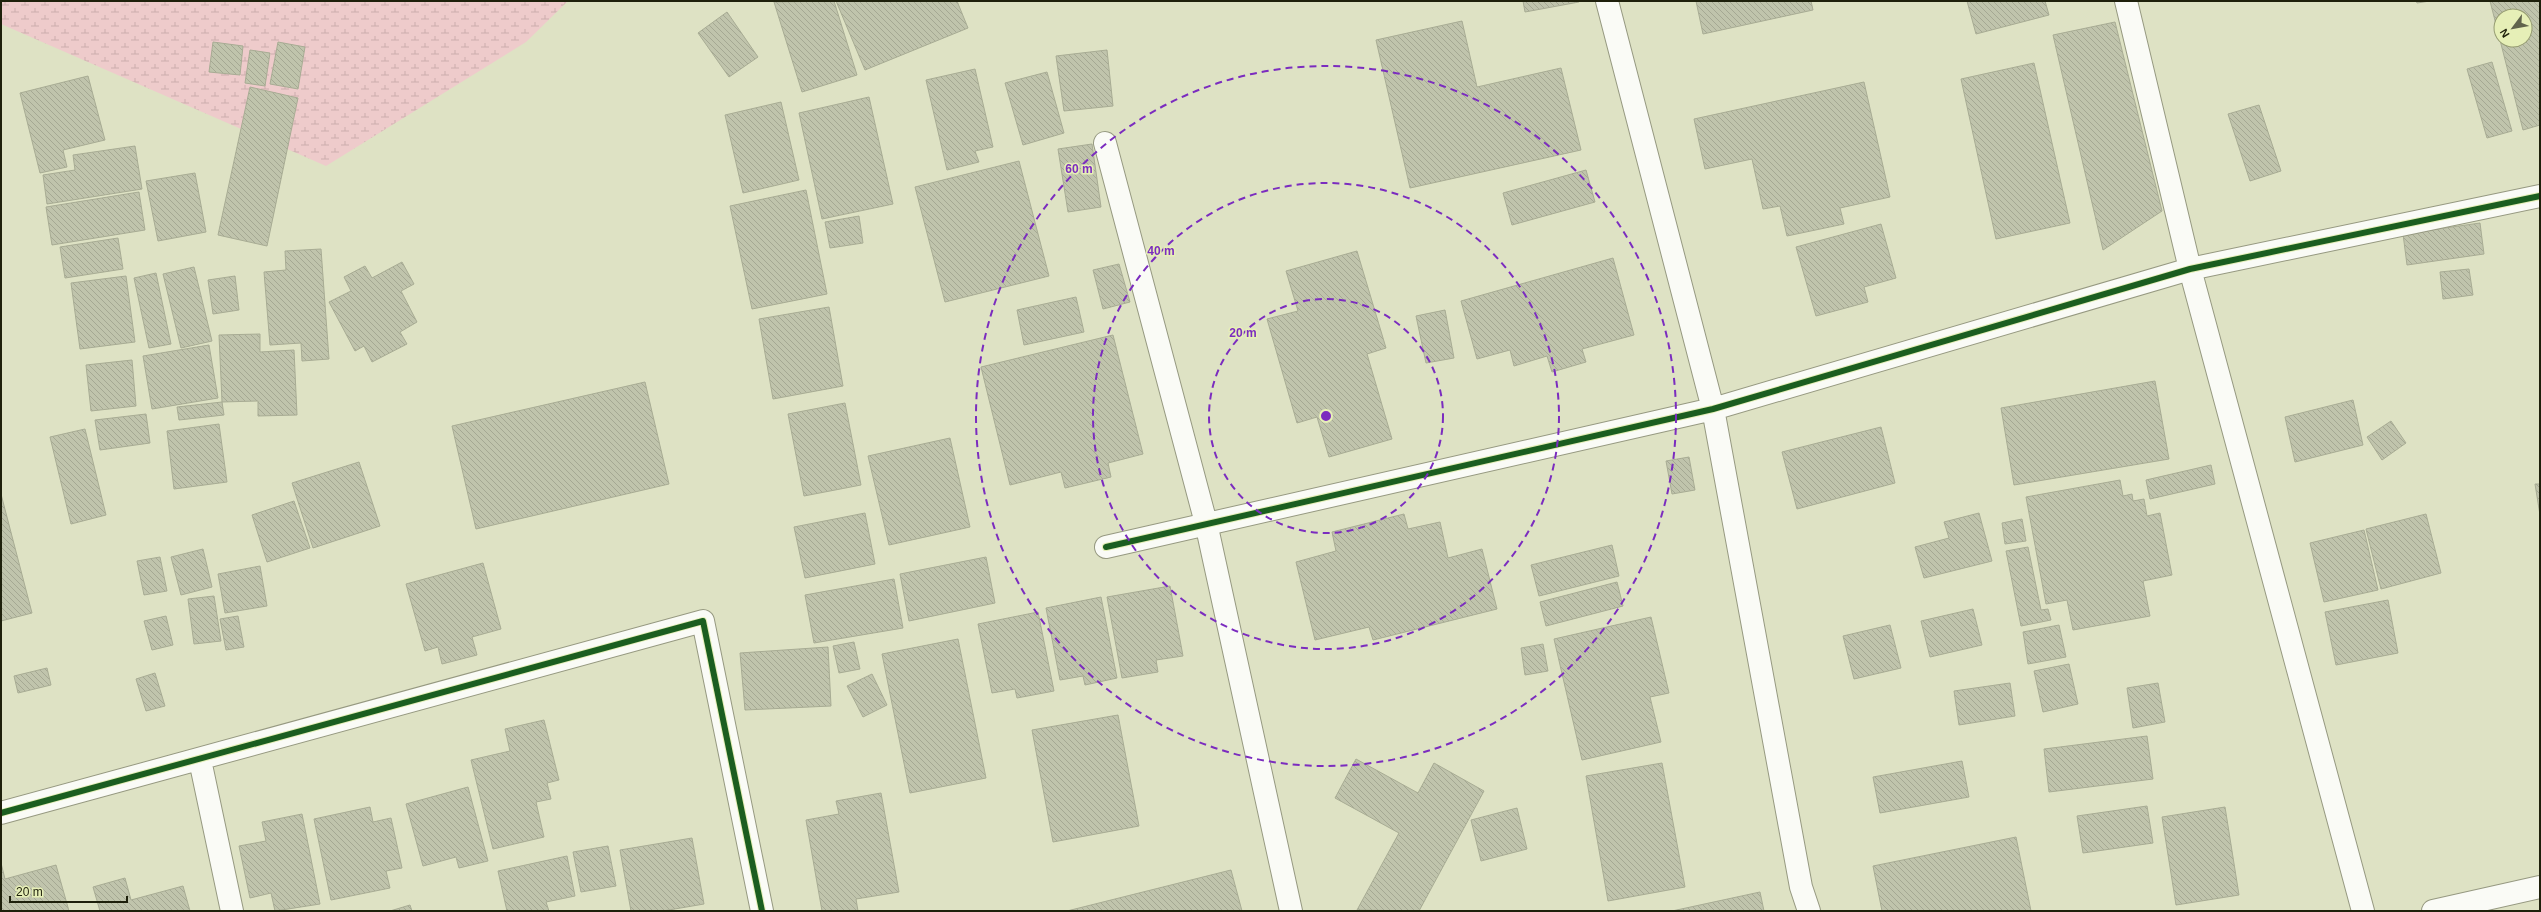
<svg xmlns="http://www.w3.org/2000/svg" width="2541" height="912" font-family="Helvetica,sans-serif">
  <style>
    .wetland { fill: url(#wetland-marsh) }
    .building { fill: url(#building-back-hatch); stroke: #a8ac94; fill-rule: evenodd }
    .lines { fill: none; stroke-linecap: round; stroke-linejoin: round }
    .street-casing { stroke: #969981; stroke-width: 24 }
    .secondary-casing { stroke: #969981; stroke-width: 24 }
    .street { stroke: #fafbf6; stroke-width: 22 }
    .secondary { stroke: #fafbf6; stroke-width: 22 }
    .cycleway-casing { stroke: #e6efb7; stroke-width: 8 }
    .cycleway { stroke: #1b5e20; stroke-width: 6 }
    .ring { fill: none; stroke: #7b2cbf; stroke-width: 2; stroke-dasharray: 7 5 }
    .centre { fill: #7b2cbf; stroke: #e6efb7; stroke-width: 2 }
    .ring-label { font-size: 12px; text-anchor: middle; font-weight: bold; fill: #7b2cbf; stroke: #e6efb7; stroke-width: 3; stroke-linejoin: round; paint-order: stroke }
  </style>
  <defs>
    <pattern id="wetland-marsh" width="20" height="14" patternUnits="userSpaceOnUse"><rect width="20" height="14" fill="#eecbcb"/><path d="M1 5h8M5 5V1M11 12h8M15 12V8" fill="none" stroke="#ccaead"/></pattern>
    <pattern id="building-back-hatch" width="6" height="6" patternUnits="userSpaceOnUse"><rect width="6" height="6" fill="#c0c4ac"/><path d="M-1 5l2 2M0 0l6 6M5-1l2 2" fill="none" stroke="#a5a893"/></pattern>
  </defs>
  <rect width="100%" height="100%" fill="#dee2c4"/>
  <!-- wetland -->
  <path class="wetland" d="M1,1h567l-42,41 -200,124 -325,-142z"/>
  <!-- building -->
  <path class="building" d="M834,1l23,74 -55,17 -28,-90z
    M836,1h121l11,27 -103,42z
    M1523,1h56v1l-54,10z
    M1696,1h115l2,9 -110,24z
    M1967,1h78l4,14 -73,19z
    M2416,1h14l-13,2z
    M2490,1h50v124l-17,5zM2501,16h24v24h-24z
    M727,12l31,45 -29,20 -31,-44z
    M1462,21l15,66 84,-19 20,82 -171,38 -34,-148z
    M2115,22l47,189 -59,39 -50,-215z
    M213,42l30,4 -3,29 -31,-3z
    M278,42l27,5 -7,42 -28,-5z
    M250,50l20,3 -5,33 -20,-3z
    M1107,50l6,56 -49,5 -8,-55z
    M2492,62l20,69 -25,7 -20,-69z
    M2034,63l36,160 -74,16 -35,-160z
    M975,69l18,78 -18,4 4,11 -32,8 -21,-90z
    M1047,72l17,61 -41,12 -18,-62z
    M88,76l17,64 -42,10 4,17 -27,6 -20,-80z
    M1864,82l26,115 -50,11 4,16 -57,12 -7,-30 -17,3 -11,-50 -47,10 -11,-50z
    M250,87l48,11 -31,148 -49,-11z
    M869,97l24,107 -71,15 -23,-106z
    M781,102l18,78 -56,13 -18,-78z
    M2259,105l22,66 -31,10 -22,-67z
    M1092,144l9,63 -33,5 -10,-63z
    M135,146l7,43 -95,15 -4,-29 32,-5 -2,-15z
    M1019,161l30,115 -104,26 -30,-115z
    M1586,170l9,32 -83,23 -9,-32z
    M195,173l11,59 -48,9 -12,-60z
    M806,190l21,104 -75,15 -22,-103z
    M139,192l6,38 -93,15 -6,-38z
    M859,216l4,27 -33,5 -5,-26z
    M2480,223l4,31 -77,11 -4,-31z
    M1881,224l15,54 -32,9 4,15 -52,14 -20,-69z
    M118,238l5,31 -58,9 -5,-31z
    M321,249l8,110 -27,2 -1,-18 -31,2 -6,-73 22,-2 -1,-19z
    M1357,251l29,97 -19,6 25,85 -63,18 -12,-40 -20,6 -30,-104 31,-8 -12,-40z
    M1613,258l21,77 -52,14 4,13 -34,10 -5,-16 -33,10 -4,-16 -33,9 -16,-58z
    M402,262l12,22 -13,7 16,31 -17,10 7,12 -35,18 -8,-16 -9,5 -26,-49 22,-11 -7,-14 21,-11 7,12z
    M1119,264l11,38 -27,7 -10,-39z
    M194,267l18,74 -31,7 -18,-74z
    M2469,269l4,26 -30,4 -3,-27z
    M156,273l15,71 -22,4 -15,-70z
    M126,276l9,66 -55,7 -9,-66z
    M235,276l4,34 -26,4 -5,-34z
    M1076,297l8,35 -60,13 -7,-35z
    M829,307l14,79 -70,13 -14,-80z
    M1445,310l9,48 -28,5 -10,-47z
    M260,334v18l34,-2 3,65 -39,1v-15l-36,1 -3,-67z
    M1113,335l30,119 -35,9 3,14 -46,11 -4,-16 -51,13 -29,-118z
    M209,345l9,53 -66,11 -9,-53z
    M132,360l4,46 -45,5 -5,-46z
    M2155,381l14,78 -155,26 -13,-77z
    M645,382l24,102 -193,45 -24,-103z
    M2353,400l10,45 -68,17 -10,-45z
    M222,402l2,13 -45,5 -2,-13z
    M845,403l16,82 -57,11 -16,-82z
    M146,414l4,29 -50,7 -5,-30z
    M2391,421l15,22 -24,17 -15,-23z
    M219,424l8,58 -53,7 -7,-58z
    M1881,427l14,56 -98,26 -15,-57z
    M85,429l21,86 -35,9 -21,-87z
    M950,438l20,89 -81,18 -21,-89z
    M1689,457l6,33 -23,4 -6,-33z
    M359,462l21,64 -67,22 -21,-65z
    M2211,465l4,19 -65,15 -4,-19z
    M2120,480l3,16 9,-2 1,7 11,-2 3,17 13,-3 12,62 -29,6 7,35 -77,14 -6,-30 -21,4 -20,-107z
    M2535,484h5v31z
    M1,494l31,119 -31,8z
    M294,501l16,47 -43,14 -15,-47z
    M865,513l10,51 -70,14 -11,-51z
    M1979,513l13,48 -68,17 -9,-31 34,-9 -5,-16z
    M1404,514l4,15 32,-7 8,36 34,-9 15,60 -124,31 -4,-13 -54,13 -19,-78 40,-11 -4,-19z
    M2426,514l15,59 -60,16 -15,-60z
    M2022,519l4,22 -21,3 -3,-21z
    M2364,530l14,60 -54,12 -14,-59z
    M1612,545l7,31 -80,20 -8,-31z
    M2028,547l13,63 7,-1 3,11 -30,6 -15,-75z
    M203,549l9,38 -31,8 -10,-38z
    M160,557l7,34 -23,4 -7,-34z
    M986,557l9,46 -86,18 -9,-47z
    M483,563l18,66 -29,8 5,18 -35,9 -4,-17 -13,4 -19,-67z
    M260,566l7,40 -42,7 -7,-39z
    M894,579l9,49 -89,15 -9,-48z
    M1617,582l6,24 -77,20 -6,-24z
    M1170,586l13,70 -27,4 2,12 -36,6 -15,-81z
    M214,596l7,45 -27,3 -6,-45z
    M1101,597l16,81 -32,7 -2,-9 -23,4 -14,-72z
    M2388,600l10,53 -62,12 -11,-53z
    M1973,609l9,36 -52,12 -9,-36z
    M1038,612l16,79 -37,7 -2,-9 -23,4 -14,-69z
    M166,616l7,29 -21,5 -8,-29z
    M238,616l6,31 -18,3 -6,-31z
    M1651,617l18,76 -19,4 11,45 -79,18 -28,-121z
    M1890,625l11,43 -47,11 -11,-43z
    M2059,625l7,32 -38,7 -5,-32z
    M958,639l28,139 -76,15 -28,-139z
    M854,642l6,27 -21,4 -6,-27z
    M1543,644l5,27 -23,4 -4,-27z
    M828,647l3,59 -86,4 -5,-57z
    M2069,664l9,40 -35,8 -9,-41z
    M47,668l4,17 -33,8 -4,-17z
    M155,673l10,33 -19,5 -10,-32z
    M872,674l15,31 -24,12 -16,-31z
    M2010,683l5,33 -56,9 -5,-34z
    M2158,683l7,39 -32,6 -6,-40z
    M1118,715l21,111 -86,16 -21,-112z
    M544,720l15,60 -12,3 4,16 -15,3 8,35 -51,12 -22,-89 39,-9 -5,-22z
    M2147,736l6,43 -104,13 -5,-43z
    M1356,759l62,34 16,-30 50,28 -65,120 -62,-1 42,-77 -64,-35z
    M1962,761l7,36 -89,16 -7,-36z
    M1662,763l23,124 -77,14 -22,-125z
    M468,787l20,74 -29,7 -3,-11 -33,9 -17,-62z
    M881,793l18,99 -43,7 2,12h-36l-16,-91 33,-6 -3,-13z
    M2147,806l6,37 -70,10 -6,-37z
    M370,807l3,15 18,-4 11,50 -16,3 4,17 -59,12 -17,-81z
    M2225,807l14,88 -63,10 -14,-88z
    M1517,808l10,41 -46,12 -10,-41z
    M302,814l18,90 -45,7 -4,-18 -21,5 -11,-52 27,-5 -4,-19z
    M2016,837l15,74h-149l-9,-45z
    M692,838l12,66 -41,7h-32l-11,-61z
    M608,846l8,40 -35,6 -8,-40z
    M567,856l8,40 -29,6 3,9h-42l-9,-40z
    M1,863l4,16 51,-14 13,46h-68z
    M1231,870l11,41h-175z
    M125,878l6,22 52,-14 7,25h-90l-7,-24z
    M1760,892l4,19h-92z
    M410,905l2,6h-22z"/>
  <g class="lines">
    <!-- street casing -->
    <g class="street-casing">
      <path id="street" d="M1607,1l106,408 88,478 8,24
        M2126,1l64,268 173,642
        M1105,143l101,380 85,388
        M1106,547l607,-138 477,-140 350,-73
        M200,760l32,151
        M1,813l702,-192 59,290"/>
    </g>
    <!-- secondary casing -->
    <g class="secondary-casing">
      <path id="secondary" d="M2433,911l107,-24"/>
    </g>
    <!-- street -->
    <use href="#street" class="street"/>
    <!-- secondary -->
    <use href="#secondary" class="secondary"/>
    <!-- cycleway casing -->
    <g class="cycleway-casing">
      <path id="cycleway" d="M1106,547l607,-138 477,-140 350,-73
        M1,813l702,-192 59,290"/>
    </g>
    <!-- cycleway -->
    <use href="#cycleway" class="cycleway"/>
  </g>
  <!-- distance rings -->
  <g class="ring">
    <circle cx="1326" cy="416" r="117"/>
    <circle cx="1326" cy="416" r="233"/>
    <circle cx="1326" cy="416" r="350"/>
  </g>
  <circle cx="1326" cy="416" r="6" class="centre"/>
  <g class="ring-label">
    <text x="1079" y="173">60 m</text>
    <text x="1161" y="255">40 m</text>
    <text x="1243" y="337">20 m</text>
  </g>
  <!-- border -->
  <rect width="2541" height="912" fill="none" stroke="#1e200b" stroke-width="4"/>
  <!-- north arrow -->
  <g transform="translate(2513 28) rotate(238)"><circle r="19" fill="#e6efb7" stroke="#969c72"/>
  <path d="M0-3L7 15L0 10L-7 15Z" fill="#61644c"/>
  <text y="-6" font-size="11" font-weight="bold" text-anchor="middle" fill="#1e200b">N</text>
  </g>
  <!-- scale -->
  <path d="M10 896v6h117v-6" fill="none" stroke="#1e200b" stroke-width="2"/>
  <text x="16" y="896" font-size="12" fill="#1e200b" stroke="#e6efb7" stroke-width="3" paint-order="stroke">20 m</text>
</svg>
